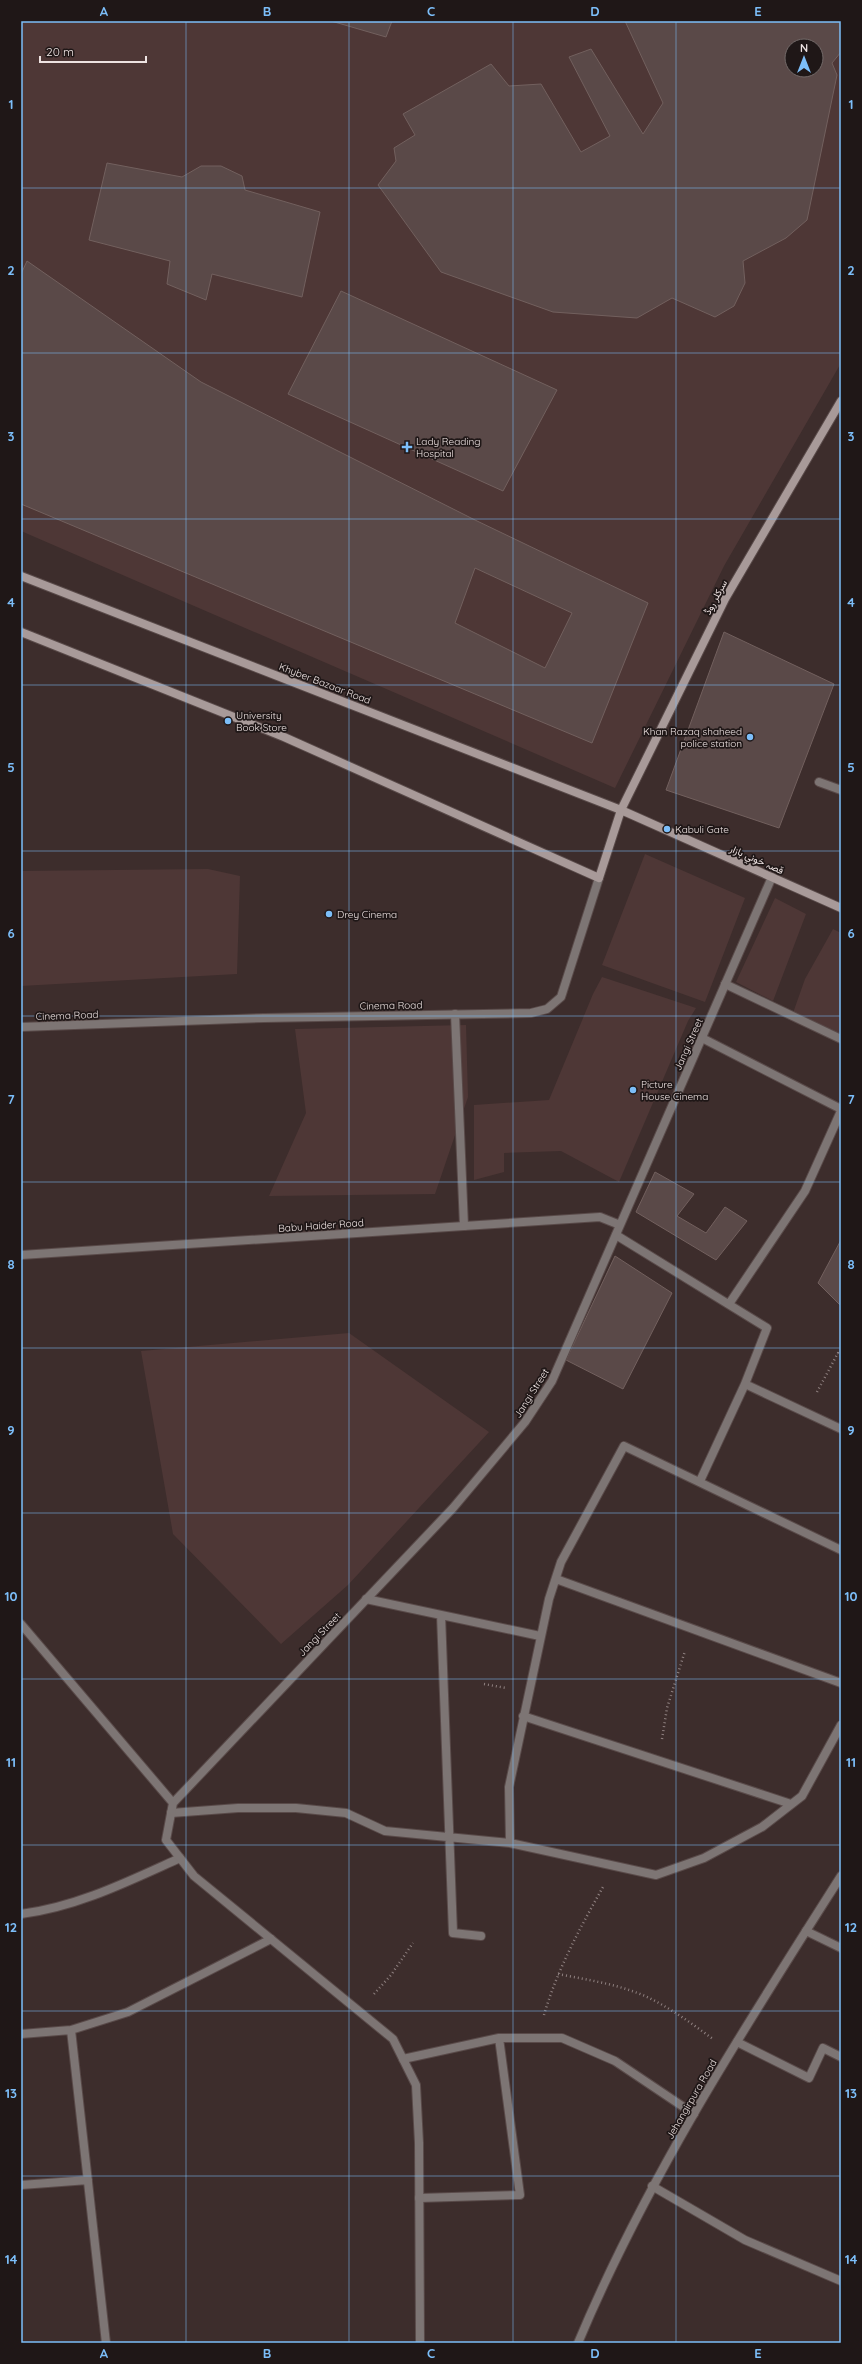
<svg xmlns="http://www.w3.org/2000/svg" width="862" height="2364" font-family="Quicksand,Vazirmatn,sans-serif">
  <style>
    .built { fill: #4e3736; fill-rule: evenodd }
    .building { fill: #5a4948; stroke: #72605e; fill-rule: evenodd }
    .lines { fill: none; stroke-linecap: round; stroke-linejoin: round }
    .lane-casing { stroke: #594a49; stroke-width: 10 }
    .street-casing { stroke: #594a49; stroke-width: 10 }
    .secondary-casing { stroke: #594a49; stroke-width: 10 }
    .path { stroke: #8f8180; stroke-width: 2.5; stroke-dasharray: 1 3; stroke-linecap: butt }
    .lane { stroke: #7d7574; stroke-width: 8 }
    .street { stroke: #7d7574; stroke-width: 8 }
    .secondary { stroke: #a89a99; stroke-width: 8 }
    .grid { fill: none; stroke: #7cbef9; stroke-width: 1; stroke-opacity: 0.55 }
    .poi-dot { fill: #7cbef9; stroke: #1f1717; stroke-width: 1.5 }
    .labels { text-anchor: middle; stroke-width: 3.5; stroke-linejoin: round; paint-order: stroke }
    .poi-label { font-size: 10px; fill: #eee3e2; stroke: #1f1717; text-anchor: start }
    .street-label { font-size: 10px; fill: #eee3e2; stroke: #1f1717 }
    .neatline { fill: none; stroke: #7cbef9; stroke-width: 1.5 }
    .grid-label { font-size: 13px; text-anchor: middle; font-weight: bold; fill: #7cbef9 }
  </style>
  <rect width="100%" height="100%" fill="#3d2d2c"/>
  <!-- built -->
  <path class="built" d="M21,21h820v342l-117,203 -109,222 -594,-257zM792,46h24v24h-24z
    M645,854l100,44 -40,104 -103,-37z
    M208,869l32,7 -3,98 -216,12v-115z
    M775,898l31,16 -33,87 -37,-19z
    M833,929l8,4v103l-48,-23 12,-34z
    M602,977l94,31 -8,13 -69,161 -58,-31 -57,2v19l-30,8v-75l75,-5 44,-106z
    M466,1025l2,72 -33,97 -166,2 37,-83 -11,-84z
    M349,1333l140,99 -141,153 -67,59 -108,-110 -32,-183z"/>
  <!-- building -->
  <path class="building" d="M331,21h61l-6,16z
    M625,21h215l1,31 -9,11 5,12 -30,145 -21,18 -43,23 2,22 -11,23 -19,11 -43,-19 -35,20 -84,-6 -112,-40 -63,-87 18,-24 -2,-13 21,-13 -12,-21 88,-50 18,22 32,-2 40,68 29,-16 -41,-79 22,-8 52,85 20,-31zM792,46h24v24h-24z
    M107,163l75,14 19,-11h20l21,10 3,14 75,22 -18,85 -90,-23 -6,26 -39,-16 3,-23 -81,-21z
    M27,261l174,121 274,138 173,83 -56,140 -571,-239v-230zM475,568l97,45 -27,55 -90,-45z
    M341,291l216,99 -54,101 -215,-97z
    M724,632l110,52 -55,144 -113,-38z
    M655,1172l39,22 -17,22 29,17 19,-26 22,14 -31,39 -80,-48z
    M841,1240v66l-23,-23z
    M615,1256l57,37 -49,96 -57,-29z"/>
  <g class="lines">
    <!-- lane casing -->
    <g class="lane-casing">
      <path id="lane" d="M819,782l22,8
        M725,984l116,55
        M455,1014l9,212
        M702,1038l139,71
        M616,1235l151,93 -22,56 -45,97
        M729,1304l76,-113 36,-80
        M745,1384l96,45
        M556,1579l285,104
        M366,1599l174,37
        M441,1615l12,318 28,3
        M523,1716l268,88
        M171,1813l67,-5h58l50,5 39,18 125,12 146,32 48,-17 58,-31 40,-31 39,-71
        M510,1843l-1,-56 40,-188 12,-37 63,-116 217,104
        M21,1914c56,-7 108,-33 159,-56
        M806,1931l35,17
        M71,2030l35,313
        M21,2034l50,-4 57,-18 143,-73
        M737,2042l72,36 14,-30 18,9
        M403,2059l96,-21h63l53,23 79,53
        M21,2185l67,-5
        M652,2186l93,54 96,41
        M419,2198l101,-3 -21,-157"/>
    </g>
    <!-- street casing -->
    <g class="street-casing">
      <path id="street" d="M21,1027l243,-9 267,-5 16,-4 14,-12 38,-119
        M21,1255l579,-38 20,8
        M21,1624l152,179
        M173,1803l280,-295 72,-86 27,-41 220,-504
        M173,1803l-7,37 28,36 199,163 23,46 3,58 1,200
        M578,2343c69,-165 167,-316 263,-467"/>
    </g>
    <!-- secondary casing -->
    <g class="secondary-casing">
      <path id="secondary" d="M21,576l600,234 220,98
        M21,632l263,105 315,141 22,-68 104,-211 116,-198"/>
    </g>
    <!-- path -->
    <path class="path" d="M817,1392l21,-39 3,2
      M484,1684l22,4
      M662,1739l5,-31 18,-57
      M558,1974c30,6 59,10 87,22 24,11 46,27 68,43
      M374,1994l17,-19 22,-32
      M544,2015c13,-45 36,-87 59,-128"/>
    <!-- lane -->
    <use href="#lane" class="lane"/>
    <!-- street -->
    <use href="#street" class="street"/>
    <!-- secondary -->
    <use href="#secondary" class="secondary"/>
  </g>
  <!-- grid -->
  <path class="grid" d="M186,21v2322M349,21v2322M513,21v2322M676,21v2322M21,188h820M21,353h820M21,519h820M21,685h820M21,851h820M21,1016h820M21,1182h820M21,1348h820M21,1513h820M21,1679h820M21,1845h820M21,2011h820M21,2176h820"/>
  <!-- markers -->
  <g class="poi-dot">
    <path d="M405 441h4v4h4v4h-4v4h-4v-4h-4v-4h4z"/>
    <circle cx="228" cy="721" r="4"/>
    <circle cx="750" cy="737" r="4"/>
    <circle cx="667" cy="829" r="4"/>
    <circle cx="329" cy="914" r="4"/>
    <circle cx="633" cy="1090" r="4"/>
  </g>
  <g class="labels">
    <!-- poi labels -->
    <g class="poi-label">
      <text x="416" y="445">Lady Reading<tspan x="416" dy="12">Hospital</tspan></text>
      <text x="236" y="719">University<tspan x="236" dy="12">Book Store</tspan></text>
      <text x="742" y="735" text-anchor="end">Khan Razaq shaheed<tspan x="742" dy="12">police station</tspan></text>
      <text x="675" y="833">Kabuli Gate</text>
      <text x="337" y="918">Drey Cinema</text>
      <text x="641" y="1088">Picture<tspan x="641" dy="12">House Cinema</tspan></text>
    </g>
    <!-- street labels -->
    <g class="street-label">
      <text transform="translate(715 597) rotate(-62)" y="4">سرکلر روڈ</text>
      <text transform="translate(325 683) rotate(21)" y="4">Khyber Bazaar Road</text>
      <text transform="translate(757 859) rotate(24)" y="4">قصہ خوني بازار</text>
      <text transform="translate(391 1005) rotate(-1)" y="4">Cinema Road</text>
      <text transform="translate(67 1015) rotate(-2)" y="4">Cinema Road</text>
      <text transform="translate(688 1044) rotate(-66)" y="4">Jangi Street</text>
      <text transform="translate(321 1225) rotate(-4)" y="4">Babu Haider Road</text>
      <text transform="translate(531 1393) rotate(-58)" y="4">Jangi Street</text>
      <text transform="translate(319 1634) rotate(-46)" y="4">Jangi Street</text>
      <text transform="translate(691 2099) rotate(-60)" y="4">Jehangirpura Road</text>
    </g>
  </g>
  <!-- border -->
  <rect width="862" height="2364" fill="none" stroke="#1f1717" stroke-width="44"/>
  <!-- north arrow -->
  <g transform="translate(804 58)"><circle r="19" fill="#1f1717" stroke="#726968"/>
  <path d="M0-3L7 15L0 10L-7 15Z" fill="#7cbef9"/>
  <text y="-6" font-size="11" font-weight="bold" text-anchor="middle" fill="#eee3e2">N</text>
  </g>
  <!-- scale -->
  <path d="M40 56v6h106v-6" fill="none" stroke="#eee3e2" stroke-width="2"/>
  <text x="46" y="56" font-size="12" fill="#eee3e2" stroke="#1f1717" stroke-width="3" paint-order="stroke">20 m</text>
  <rect x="22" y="22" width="818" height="2320" class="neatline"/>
  <g class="grid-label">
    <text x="104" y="16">A</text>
    <text x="267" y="16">B</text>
    <text x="431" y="16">C</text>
    <text x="595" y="16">D</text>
    <text x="758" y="16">E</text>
    <text x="11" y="109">1</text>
    <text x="851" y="109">1</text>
    <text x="11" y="275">2</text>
    <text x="851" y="275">2</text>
    <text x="11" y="441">3</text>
    <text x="851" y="441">3</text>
    <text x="11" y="607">4</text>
    <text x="851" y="607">4</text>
    <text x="11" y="772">5</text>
    <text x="851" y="772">5</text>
    <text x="11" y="938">6</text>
    <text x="851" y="938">6</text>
    <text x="11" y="1104">7</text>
    <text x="851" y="1104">7</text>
    <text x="11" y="1269">8</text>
    <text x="851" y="1269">8</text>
    <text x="11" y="1435">9</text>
    <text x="851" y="1435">9</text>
    <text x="11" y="1601">10</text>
    <text x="851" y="1601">10</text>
    <text x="11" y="1767">11</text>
    <text x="851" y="1767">11</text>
    <text x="11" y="1932">12</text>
    <text x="851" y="1932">12</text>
    <text x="11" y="2098">13</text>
    <text x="851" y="2098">13</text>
    <text x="11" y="2264">14</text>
    <text x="851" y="2264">14</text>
    <text x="104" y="2358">A</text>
    <text x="267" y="2358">B</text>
    <text x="431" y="2358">C</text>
    <text x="595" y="2358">D</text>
    <text x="758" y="2358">E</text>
  </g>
</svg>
